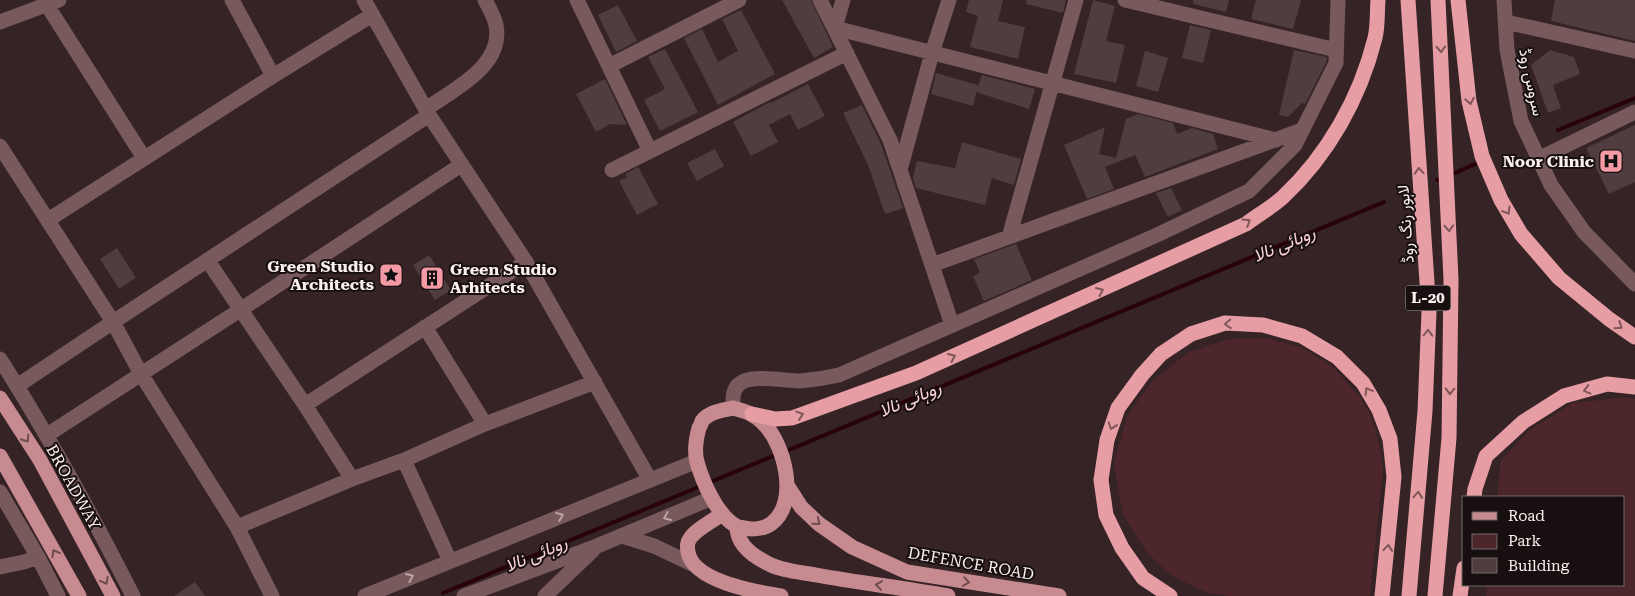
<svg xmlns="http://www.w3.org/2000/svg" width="1635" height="596" font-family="'Roboto Serif',Vazirmatn,serif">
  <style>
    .green { fill: #4d262b }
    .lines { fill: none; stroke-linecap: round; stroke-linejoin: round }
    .stream { stroke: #290109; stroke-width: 4 }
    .building { fill: #503d3f }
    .minor { stroke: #785a5d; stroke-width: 15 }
    .major { stroke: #c68a90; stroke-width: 15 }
    .highway { stroke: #e69da4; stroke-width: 15 }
    .oneway { stroke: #7e565a }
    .oneway2 { stroke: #6e4c50 }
    .oneway3 { stroke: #baa4a6 }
    .labels { text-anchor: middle; stroke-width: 4; stroke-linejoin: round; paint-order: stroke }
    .shield { fill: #170f10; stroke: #b7acad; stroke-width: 1 }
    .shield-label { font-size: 15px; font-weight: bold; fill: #fbeff0 }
    .street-label { font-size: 16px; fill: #fbeff0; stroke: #170f10 }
    .poi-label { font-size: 16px; font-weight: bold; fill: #fbeff0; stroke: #170f10; text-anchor: end }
    .water-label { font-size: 18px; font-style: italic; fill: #fbd2d5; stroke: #170f10 }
  </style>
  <rect width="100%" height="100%" fill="#352325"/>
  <!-- green -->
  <path class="green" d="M1265,338l36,9 31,19 28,31 9,15 7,18 7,39 -13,127h-140l-21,-3 -34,-15 -27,-24 -25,-39 -9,-51 13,-48 25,-35 37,-29 40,-13z
    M1628,397l7,2v197h-149l1,-11h137v-88h-127l4,-37 30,-31 42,-26z"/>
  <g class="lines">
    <!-- stream -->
    <path class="stream" d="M1558,130l77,-32
      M1455,173l20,-9
      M1437,180h1
      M784,452l600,-250
      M708,483l70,-29
      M443,593l258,-107"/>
  </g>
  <!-- building -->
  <path class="building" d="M782,0h29l22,47 -19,11z
    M969,0h34l-5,21 27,6 -7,32 -48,-12 8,-31 -12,-4z
    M1027,0h39l-3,13 -37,-9z
    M1093,0l22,6 -9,35 19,4 -9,38 -42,-9z
    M1193,0h36l-3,12 -33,-8z
    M1256,0h45l-8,29 -42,-10z
    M1555,0h80v41l-84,-20z
    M618,5l19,36 -21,11 -18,-37z
    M741,10l34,64 -57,31 -34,-67 18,-9 16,33 20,-11 -16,-32z
    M1190,25l21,5 -8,33 -21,-5z
    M665,49l33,63 -38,19 -16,-31 21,-11 -17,-32z
    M1294,50l33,7v4l-22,43 -3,-1 -14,14 -9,-2z
    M1550,50l24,7 6,17 -27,11 8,23 -13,5 -17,-48z
    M1145,51l23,7 -10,34 -22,-6z
    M936,73l42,12 -5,21 -42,-12z
    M982,75l53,14 -6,20 -53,-17z
    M605,79l22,46 -17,-1 -14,8 -20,-38z
    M808,84l17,32 -27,14 -8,-16 -21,11 9,17 -27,14 -18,-34 37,-20 1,1z
    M862,105l19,39 22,64 -18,6 -17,-49 -25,-52z
    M1138,114l35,9 4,11 15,-6 21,6 5,15 -73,28 -10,-22 -30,12 9,22 -27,10 -23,-54 41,-18 -6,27 17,4 10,-39z
    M1635,125v57l-26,12 -23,-46z
    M962,142l59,17 -7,26 -22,-7 -7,27 -69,-17 -3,-10 4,-17 38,7z
    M715,149l9,17 -27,15 -10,-18z
    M638,167l20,37 -21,11 -18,-34 8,-4 -2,-3z
    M1171,188l11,22 -14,7 -12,-24z
    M1016,244l16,36 -48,21 -11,-25 7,-3 -6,-14z
    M117,248l19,30 -17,11 -19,-30z
    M429,255l22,35 -16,10 -22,-35z
    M195,582l10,14h-31z"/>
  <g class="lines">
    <!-- minor -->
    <path class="minor" d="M232,0l41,76
      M364,0l65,115 97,147 124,218
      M577,0l73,151
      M820,0l70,140 62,185
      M843,0l-8,28 441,112
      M1125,0l211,50
      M1504,0l3,50 14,71 30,64 33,47 51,52
      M47,5l97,153
      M0,22l59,-22
      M1506,22l129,29
      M609,66l130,-66
      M426,109c28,-20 78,-43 70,-84 -2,-9 -7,-17 -11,-25
      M0,146l113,176 28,52 96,153 35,69
      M1538,159l97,-47
      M612,170l235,-117
      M900,170l32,-117 17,-53
      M48,220l225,-144 99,-61
      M1009,237l67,-237
      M208,261l97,144 47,74
      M932,265l370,-135
      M425,327l60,97
      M0,359c49,77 92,156 133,237
      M17,386l96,-64 316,-207
      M305,405l221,-143
      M733,408c0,-8 -1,-16 5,-23 12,-12 46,-4 62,-4 13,-1 26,-3 39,-6l318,-140 92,-44 46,-46 41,-82 2,-63
      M47,435l193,-125 221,-145
      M404,460l46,101
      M0,492l38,65 20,39
      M237,527l115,-48 52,-19 81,-36 110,-42
      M622,536l32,10 38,18
      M0,567l24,-5 14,-5
      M365,596l332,-135
      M464,596l133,-50 115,-48
      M545,596l48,-46"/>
    <!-- major -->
    <path class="major" d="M0,398l40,62 73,136
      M733,408c12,3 21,6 30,15 22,21 36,79 9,100 -6,5 -14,6 -21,6 -5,-1 -11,-1 -15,-3 -19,-11 -33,-43 -39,-64 -3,-11 -1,-23 2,-34 1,0 3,-7 3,-7 7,-9 20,-11 31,-13z
      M0,456l79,140
      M787,485l14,22 18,17 33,23 55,25 152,24
      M722,514c-9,7 -24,14 -31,23 -4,5 -4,9 -3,15 5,29 68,40 93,44
      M737,527c0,17 16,29 30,36 14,8 33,9 49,12 44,8 88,13 132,21"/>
    <!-- highway -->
    <path class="highway" d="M1408,0l21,312 -4,99 -16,185
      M1458,0l11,101 13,55 19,44 20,34 38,44 50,41 26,18
      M752,414l23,5 17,-1 124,-45 330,-149c12,-9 26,-17 37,-27 45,-42 77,-99 92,-159 3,-12 2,-26 3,-38
      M1474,497l1,-8 11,-33 37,-34 41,-26 43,-12 28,3
      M1170,596l-27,-18 -21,-30 -16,-33 -5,-35 6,-40 11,-32 24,-33 19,-21 30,-20 34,-11 38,2 39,11 35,21 26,26 16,27 11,29 4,38 -12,119
      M1435,596l14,-158 2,-158 -13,-280
      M1460,596l4,-28"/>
  </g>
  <!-- one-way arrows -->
  <defs><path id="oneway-chevron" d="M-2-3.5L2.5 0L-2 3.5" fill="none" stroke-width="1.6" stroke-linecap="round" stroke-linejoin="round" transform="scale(1.25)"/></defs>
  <g class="oneway">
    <use href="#oneway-chevron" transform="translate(1441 49) rotate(87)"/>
    <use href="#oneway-chevron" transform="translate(1470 101) rotate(80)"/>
    <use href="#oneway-chevron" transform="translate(1419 171) rotate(-94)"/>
    <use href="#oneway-chevron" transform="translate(1507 211) rotate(59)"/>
    <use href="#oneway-chevron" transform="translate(1247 222) rotate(-32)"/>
    <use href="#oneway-chevron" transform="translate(1449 228) rotate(87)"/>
    <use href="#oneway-chevron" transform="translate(1100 291) rotate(-24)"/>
    <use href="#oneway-chevron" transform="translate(1228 324) rotate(176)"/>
    <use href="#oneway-chevron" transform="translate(1619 326) rotate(34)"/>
    <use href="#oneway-chevron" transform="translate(1428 333) rotate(-88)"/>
    <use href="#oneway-chevron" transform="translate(952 357) rotate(-24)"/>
    <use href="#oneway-chevron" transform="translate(1587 390) rotate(165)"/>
    <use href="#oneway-chevron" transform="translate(1368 391) rotate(-121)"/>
    <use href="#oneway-chevron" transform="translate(1450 391) rotate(91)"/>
    <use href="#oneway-chevron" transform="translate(800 415) rotate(-18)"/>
    <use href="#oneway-chevron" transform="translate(1112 426) rotate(109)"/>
    <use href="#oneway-chevron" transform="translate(1418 495) rotate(-85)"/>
    <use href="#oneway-chevron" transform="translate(1388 548) rotate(-85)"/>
  </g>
  <g class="oneway2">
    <use href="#oneway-chevron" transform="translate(26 439) rotate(57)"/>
    <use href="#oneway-chevron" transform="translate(817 522) rotate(40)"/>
    <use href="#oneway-chevron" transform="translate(55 553) rotate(-119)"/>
    <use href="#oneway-chevron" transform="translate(105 581) rotate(62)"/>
    <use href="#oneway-chevron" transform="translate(966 582) rotate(9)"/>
    <use href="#oneway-chevron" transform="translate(879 585) rotate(-172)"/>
  </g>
  <g class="oneway3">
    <use href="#oneway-chevron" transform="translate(560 516) rotate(-22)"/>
    <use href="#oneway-chevron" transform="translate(667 517) rotate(157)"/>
    <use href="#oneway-chevron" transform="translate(410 577) rotate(-23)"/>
  </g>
  <!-- icons -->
  <defs>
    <g id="hospital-square" transform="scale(1.25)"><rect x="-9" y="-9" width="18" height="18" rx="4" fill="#f49aa4" stroke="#170f10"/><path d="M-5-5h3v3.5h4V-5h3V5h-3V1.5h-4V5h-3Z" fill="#111"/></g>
    <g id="sight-square" transform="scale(1.25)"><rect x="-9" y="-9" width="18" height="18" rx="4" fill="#f49aa4" stroke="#170f10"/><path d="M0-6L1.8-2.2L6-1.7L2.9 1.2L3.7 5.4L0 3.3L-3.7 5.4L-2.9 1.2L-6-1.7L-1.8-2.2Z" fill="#111"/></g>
    <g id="building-square" transform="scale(1.25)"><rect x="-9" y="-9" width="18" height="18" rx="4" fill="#f49aa4" stroke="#170f10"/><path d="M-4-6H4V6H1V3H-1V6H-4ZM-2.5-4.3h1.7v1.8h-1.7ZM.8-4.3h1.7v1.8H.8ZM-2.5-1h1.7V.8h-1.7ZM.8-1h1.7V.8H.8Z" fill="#111"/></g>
  </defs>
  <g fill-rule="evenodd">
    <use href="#hospital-square" x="1611" y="161"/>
    <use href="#sight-square" x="391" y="275"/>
    <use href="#building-square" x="432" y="278"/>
  </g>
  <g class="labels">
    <!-- shield labels -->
    <rect class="shield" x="1405.5" y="285.5" width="45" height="25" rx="4"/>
    <g class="shield-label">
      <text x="1428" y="303">L-20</text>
    </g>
    <!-- street labels -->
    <g class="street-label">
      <text transform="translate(1532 82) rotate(78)" y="6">سروس روڈ</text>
      <text transform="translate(1405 224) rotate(-94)" y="6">لاہور رنگ روڈ</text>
      <text transform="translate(74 487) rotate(61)" y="6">BROADWAY</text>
      <text transform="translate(971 563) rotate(10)" y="6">DEFENCE ROAD</text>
    </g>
    <!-- poi labels -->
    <g class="poi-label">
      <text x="1594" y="167">Noor Clinic</text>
      <text x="374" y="272">Green Studio<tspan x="374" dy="18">Architects</tspan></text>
      <text x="450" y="275" text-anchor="start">Green Studio<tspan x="450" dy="18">Arhitects</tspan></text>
    </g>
    <!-- water labels -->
    <g class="water-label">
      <text transform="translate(1284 244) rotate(-23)" y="6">روہائی نالا</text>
      <text transform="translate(910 399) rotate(-23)" y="6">روہائی نالا</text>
      <text transform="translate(536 554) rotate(-23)" y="6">روہائی نالا</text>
    </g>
  </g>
  <!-- legend -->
  <rect x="1462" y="496" width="162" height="90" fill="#170f10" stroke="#72696a"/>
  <rect x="1472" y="512" width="25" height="8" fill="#c68a90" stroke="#72696a"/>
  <text x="1508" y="521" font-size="15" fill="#fbeff0">Road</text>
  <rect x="1472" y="534" width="25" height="15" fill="#4d262b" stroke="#72696a"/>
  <text x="1508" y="546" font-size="15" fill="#fbeff0">Park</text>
  <rect x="1472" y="558" width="25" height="15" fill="#503d3f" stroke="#72696a"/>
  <text x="1508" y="571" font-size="15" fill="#fbeff0">Building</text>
</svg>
